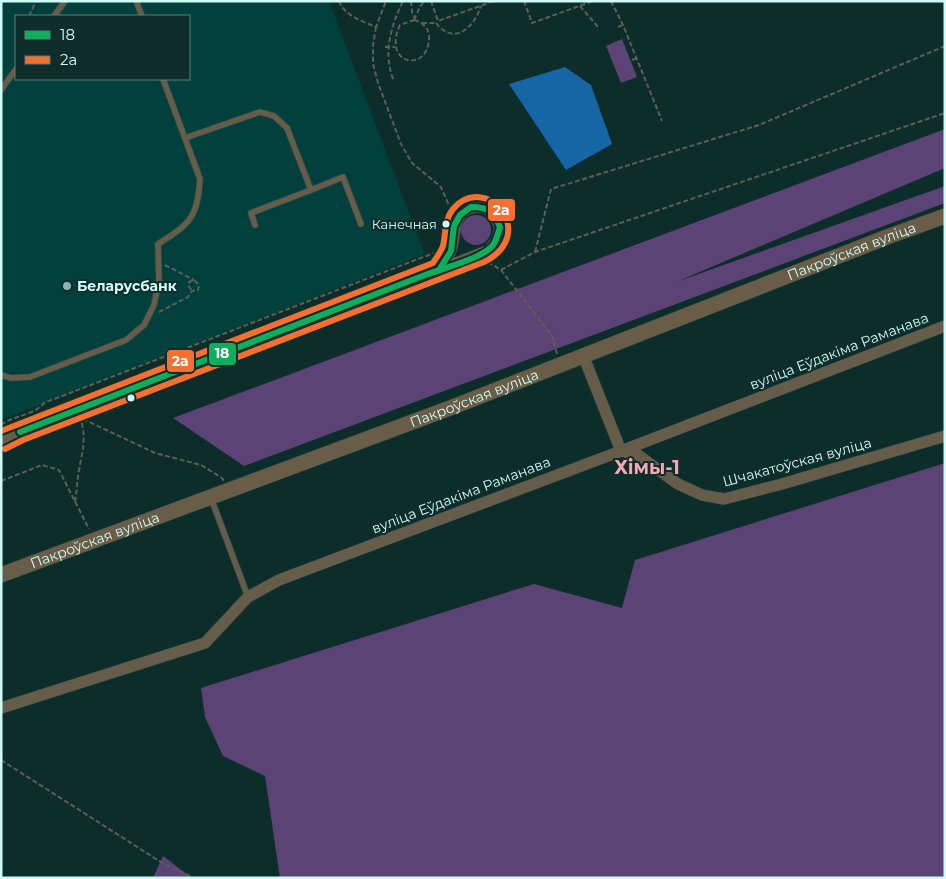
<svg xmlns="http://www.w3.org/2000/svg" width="946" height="879" font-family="Montserrat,sans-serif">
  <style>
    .built { fill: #02403d; fill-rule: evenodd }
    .green { fill: #5c4375 }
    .water { fill: #1665a4 }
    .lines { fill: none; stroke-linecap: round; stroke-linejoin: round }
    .lane-casing { stroke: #2f4b49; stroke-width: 7 }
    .street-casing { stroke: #2f4b49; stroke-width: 12 }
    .secondary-casing { stroke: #2f4b49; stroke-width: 16 }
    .path { stroke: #5d5f52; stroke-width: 2; stroke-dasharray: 5 2.5; stroke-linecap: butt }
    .lane { stroke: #655c49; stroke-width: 5.5 }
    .street { stroke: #655c49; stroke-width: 11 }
    .secondary { stroke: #6a5d48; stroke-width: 15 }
    .bus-1-casing { stroke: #0f2d2b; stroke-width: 10 }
    .bus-2-casing { stroke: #0f2d2b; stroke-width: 10 }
    .bus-1 { stroke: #0daf5c; stroke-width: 6 }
    .bus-2 { stroke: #f46f30; stroke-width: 6 }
    .bus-dot { fill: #cffbf7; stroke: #0f2d2b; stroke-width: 2 }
    .poi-dot { fill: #8bb3b0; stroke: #0f2d2b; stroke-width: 2 }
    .labels { text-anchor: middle; stroke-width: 4; stroke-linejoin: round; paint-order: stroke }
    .bus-label { font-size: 13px; fill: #cffbf7; stroke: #0f2d2b; text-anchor: end }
    .street-label { font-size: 14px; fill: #cffbf7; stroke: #0f2d2b }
    .poi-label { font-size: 14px; font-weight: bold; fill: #cffbf7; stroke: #0f2d2b; text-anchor: start }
    .district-label { font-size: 19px; font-weight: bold; fill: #f9a6b3; stroke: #0f2d2b }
    .line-badge { stroke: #0f2d2b; stroke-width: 2 }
    .badge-label { font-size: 14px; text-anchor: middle; font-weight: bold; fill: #fff }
  </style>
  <rect width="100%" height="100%" fill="#0d2d2b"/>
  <!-- built -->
  <path class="built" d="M1,1h328l94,249 2,4 -424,166zM16,16h173v63h-173z"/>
  <!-- green -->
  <path class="green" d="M622,39l15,38 -16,6 -15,-37z
    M945,129v39l-269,114 269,-96v17l-701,263 -71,-48z
    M461 230a15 15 0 1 1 30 0a15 15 0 1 1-30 0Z
    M945,463v415h-665l-15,-102 -42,-20 -18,-39 -4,-29 333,-104 88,24 13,-48z
    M163,856l29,22h-39z"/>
  <!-- water -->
  <path class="water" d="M565,67l26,18 21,59 -46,26 -57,-86z"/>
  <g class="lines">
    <!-- lane casing -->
    <g class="lane-casing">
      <path id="lane" d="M136,1l6,15
        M54,16l11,-15
        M1,90l15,-21
        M185,138l75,-26 14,4 13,12 24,62 32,-13 18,47
        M255,225l-4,-12 60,-23
        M1,375l10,3 19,-1 96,-37 18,-15 10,-20 5,-24 -1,-37c32,-20 40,-27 42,-65l-37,-100
        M211,498l37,99"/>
    </g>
    <!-- street casing -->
    <g class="street-casing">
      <path id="street" d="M583,355l38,96 17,4 40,29 24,11 22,4 58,-15 163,-48
        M1,441l19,-9 419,-162 50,-20 8,-10 3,-13c-4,-9 -9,-20 -21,-20 -28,1 -22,24 -28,43 -2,7 -8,14 -12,20
        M1,708l204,-65 43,-46 31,-17 342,-129 324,-125"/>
    </g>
    <!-- secondary casing -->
    <g class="secondary-casing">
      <g id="secondary">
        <path id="s1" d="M1,575l449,-167 437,-171 58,-21"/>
      </g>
    </g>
    <!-- path -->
    <path class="path" d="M339,1c6,15 23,20 37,26l10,-26
      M411,1l1,11 3,7
      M431,1l7,20 56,-20
      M524,1l8,22 61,-22
      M611,1l12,24 39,96
      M580,6l18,21
      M29,16l7,-15
      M414,20c8,2 15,8 15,16 1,38 -48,30 -29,-11z
      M414,20l6,-13 4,-6
      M422,23h13
      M436,23c18,23 38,5 45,-17
      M376,27l-3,18v19l5,19 23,61 11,19 29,24 10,23
      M618,27l5,-2
      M385,47h10
      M632,60l5,-2
      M393,79c-10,-27 -2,-53 10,-78
      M535,252l16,-63 208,-64 186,-79
      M488,262l13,8 51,66 5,18
      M165,265l29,15
      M501,270l34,-18 410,-139
      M159,312l29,-15 4,-6 6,-1 1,-5 -5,-5 -5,2 -1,3 4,6
      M95,415l12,-3 40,-16
      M83,419l72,34 46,12 21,13 2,3
      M1,425c13,-10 32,-9 43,-22l374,-144 19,-7 4,-7
      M1,481l41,-16 17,5 30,59
      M75,502c2,-11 2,-21 4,-32 4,-22 7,-29 2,-52
      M1,760l166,106 28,12"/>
    <!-- lane -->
    <use href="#lane" class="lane"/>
    <!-- street -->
    <use href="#street" class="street"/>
    <!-- secondary -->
    <use href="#secondary" class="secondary"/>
    <!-- bus-1 casing -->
    <g class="bus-1-casing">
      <path id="bus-1" d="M471,207c18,0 22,4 29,20 -2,6 -3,13 -7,18 -9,13 -52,24 -68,30l14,-5 12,-19 3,-25 6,-11z
        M20,432l405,-157
        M20,432l405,-157"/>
    </g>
    <!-- bus-2 casing -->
    <g class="bus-2-casing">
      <path id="bus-2" d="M1,431l432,-168c3,-5 8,-11 10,-17 3,-13 1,-26 10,-37 33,-38 87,25 31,53l-461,178 -18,9"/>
    </g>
    <!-- bus-1 -->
    <use href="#bus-1" class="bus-1"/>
    <!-- bus-2 -->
    <use href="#bus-2" class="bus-2"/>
  </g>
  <!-- markers -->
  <g class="bus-dot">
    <circle cx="446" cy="224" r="4.5"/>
    <circle cx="131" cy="398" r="4.5"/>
  </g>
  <circle class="poi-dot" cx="67" cy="286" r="5"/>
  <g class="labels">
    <!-- bus labels -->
    <g class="bus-label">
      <text x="437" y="229">Канечная</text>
    </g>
    <!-- street labels -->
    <g class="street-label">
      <text dy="5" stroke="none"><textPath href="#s1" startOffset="910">Пакроўская вуліца</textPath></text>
      <text transform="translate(839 351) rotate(-21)" y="5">вуліца Еўдакіма Раманава</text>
      <text dy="5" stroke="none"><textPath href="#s1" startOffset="505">Пакроўская вуліца</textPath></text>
      <text transform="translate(797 462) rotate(-15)" y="5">Шчакатоўская вуліца</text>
      <text transform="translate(461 495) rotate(-21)" y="5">вуліца Еўдакіма Раманава</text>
      <text dy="5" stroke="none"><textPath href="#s1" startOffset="100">Пакроўская вуліца</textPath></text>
    </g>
    <!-- poi labels -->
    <g class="poi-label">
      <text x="77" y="291">Беларусбанк</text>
    </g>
    <!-- district labels -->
    <g class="district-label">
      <text x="647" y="474">Хімы-1</text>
    </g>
  </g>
  <g class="line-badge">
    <rect x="487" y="198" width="29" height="24" rx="5" fill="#f46f30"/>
    <rect x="208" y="342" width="29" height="24" rx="5" fill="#0daf5c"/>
    <rect x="166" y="349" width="29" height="24" rx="5" fill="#f46f30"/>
  </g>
  <g class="badge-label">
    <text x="501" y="215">2а</text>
    <text x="222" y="358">18</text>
    <text x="180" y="366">2а</text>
  </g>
  <!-- border -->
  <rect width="946" height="879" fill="none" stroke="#cffbf7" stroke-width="5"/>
  <!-- legend -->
  <rect x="15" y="15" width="175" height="65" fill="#0f2d2b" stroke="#5c7f7d"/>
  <rect x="25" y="31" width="25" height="8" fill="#0daf5c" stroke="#5c7f7d"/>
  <text x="60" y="40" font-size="15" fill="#cffbf7">18</text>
  <rect x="25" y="56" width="25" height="8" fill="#f46f30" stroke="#5c7f7d"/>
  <text x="60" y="65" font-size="15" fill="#cffbf7">2а</text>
</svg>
